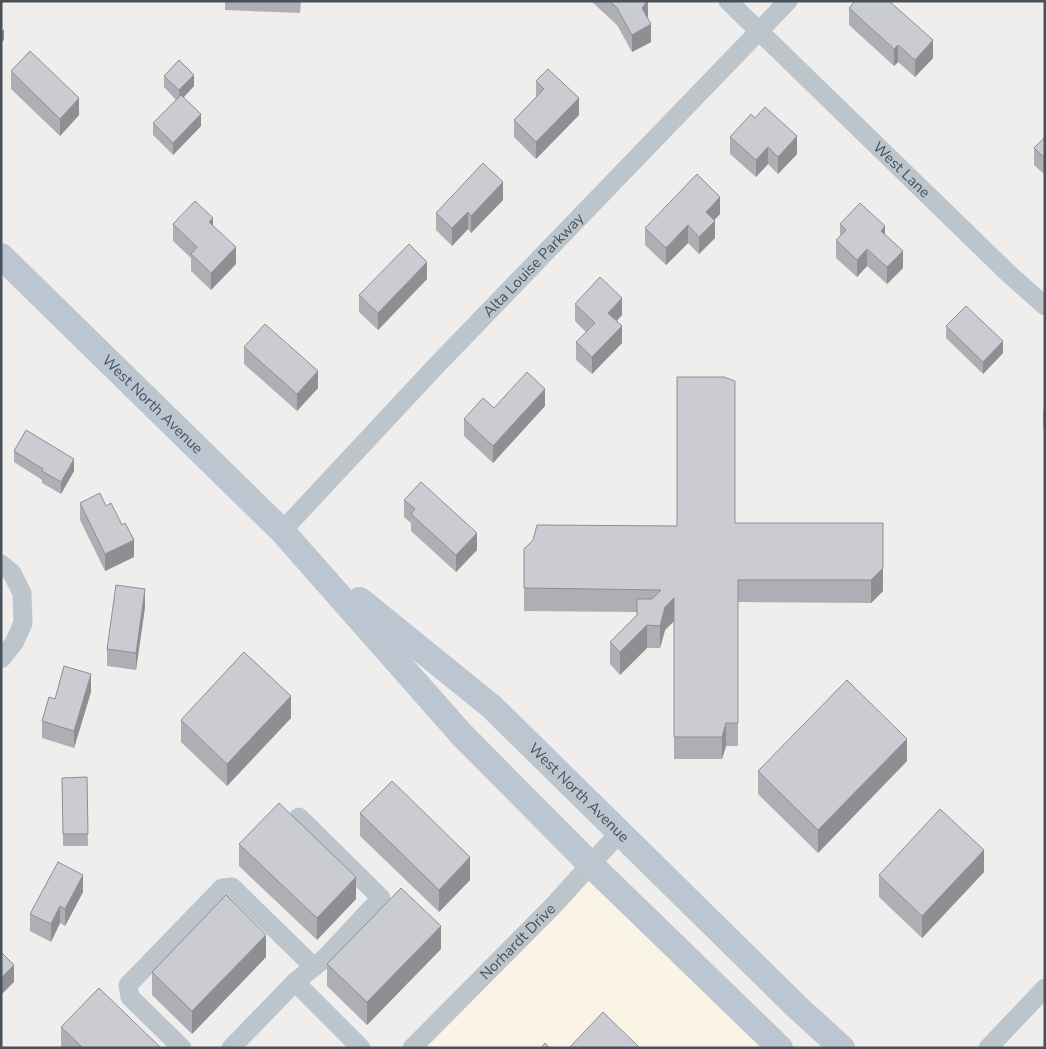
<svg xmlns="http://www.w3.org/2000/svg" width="1046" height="1049" font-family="'Nunito Sans',sans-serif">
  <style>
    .commercial { fill: #faf4e6 }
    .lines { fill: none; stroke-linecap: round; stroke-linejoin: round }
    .minor { stroke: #bcc5cb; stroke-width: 19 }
    .secondary { stroke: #bcc6d0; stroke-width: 26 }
    .wall { fill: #aeafb5 }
    .shaded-wall { fill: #8d8f93 }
    .building { fill: #caccd2; stroke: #8d8f93 }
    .labels { text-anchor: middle; stroke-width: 4; stroke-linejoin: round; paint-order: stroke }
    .street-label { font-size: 15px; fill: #465159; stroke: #fff }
  </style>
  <rect width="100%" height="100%" fill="#f0eded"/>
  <!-- commercial -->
  <path class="commercial" d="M591,865l189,183h-368z"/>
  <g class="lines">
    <!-- minor -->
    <g class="minor">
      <path id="s1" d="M728,1l280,272 37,33"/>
      <path id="s2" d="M282,531l153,-164 353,-366"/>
      <path d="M1,564l11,9 10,20 1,30 -9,20 -13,16"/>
      <path d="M295,982l30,-24 56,-60 -82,-81"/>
      <path d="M182,1048l-52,-51 -2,-12 94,-97 10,-1 82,80"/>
      <path d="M231,1048l64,-66 66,66"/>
      <path id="s3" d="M412,1048l141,-142 67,-74"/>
      <path d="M988,1048l57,-60"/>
    </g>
    <!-- secondary -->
    <g class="secondary">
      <path id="s4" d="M1,256l281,275 180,204 129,130 189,183"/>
      <path id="s5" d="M360,600l132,107 305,300 45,41"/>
    </g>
  </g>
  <!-- wall -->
  <path class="wall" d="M225,1h76l-1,12 -75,-3z
    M591,1h57l-1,17 4,24 -19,10 -15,-27z
    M849,8l84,50 -18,19 -17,-15 -4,4 -45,-41z
    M11,71l68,44 -19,21 -49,-47z
    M164,76l30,10 -10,11 17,29 -28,29 -20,-20v-12l23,-23 -12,-13z
    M536,81l43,34 -43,44 -22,-22v-17l22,-23z
    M730,137l67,17 -19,20 -10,-10 -12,13 -26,-23z
    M1045,137v38l-11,-10v-17z
    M503,200l-32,33 -3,-4 -16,17 -16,-16v-17z
    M720,214l-6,6 1,18 -16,16 -11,-11 -22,22 -21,-20v-17z
    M173,224l40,2 23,38 -25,26 -20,-19v-13l-18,-17z
    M840,224l45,10 18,34 -16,16 -20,-18 -10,11 -21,-19v-18l4,-3z
    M427,279l-49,51 -19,-18v-17z
    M575,304l47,11 -5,6 5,22 -30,31 -16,-14v-18l10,-10 -11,-11z
    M946,326l57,27 -20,21 -37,-36z
    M244,347l74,41 -21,23 -53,-47z
    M545,406l-52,57 -29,-27v-17z
    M1045,409v20l-2,-2v-17z
    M14,451l60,20 -13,23 -19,-11v-3l-28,-18z
    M404,500l73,50 -21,22 -45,-41v-8l-7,-6z
    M80,503l26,3 28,51 -29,14 -25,-51z
    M735,523h148v68l-12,12 -133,-1v144h-12l-4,13h-48v-138l-9,9 -5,18h-13l-27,27 -10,-11v-22l27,-27v-3l-113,-1v-62l153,-23z
    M145,607l-9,63 -29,-4v-17z
    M91,692l-17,56 -32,-10v-17l13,-22z
    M291,718l-64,68 -46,-44v-22z
    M907,761l-89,92 -60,-59v-23z
    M87,777l1,69h-25l-1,-68z
    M360,813l110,67 -31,32 -79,-76z
    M239,844l117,55 -39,41 -78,-74z
    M984,872l-62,66 -43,-41v-22z
    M83,892l-18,34 -5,-3 -9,19 -21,-11v-17z
    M441,949l-74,76 -40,-39v-22z
    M266,957l-74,77 -40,-39v-23z
    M61,1027l100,21h-100z"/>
  <!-- shaded-wall -->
  <path class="shaded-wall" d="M648,1v17l-6,7v-17z
    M651,24v18l-19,10v-17z
    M4,29v11l-3,3v-11z
    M933,40v18l-18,19v-17z
    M898,45v17l-4,4v-17z
    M194,75v11l-15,16v-12z
    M79,98v17l-19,21v-17z
    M579,98v17l-43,44v-17z
    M201,114v12l-28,29v-12z
    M797,136v18l-19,20v-17z
    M768,147v17l-12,13v-17z
    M503,182v18l-32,33v-17z
    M720,197v17l-14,15v-17z
    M468,212v17l-16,17v-18z
    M213,218v17l-4,-13z
    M715,221v17l-16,16v-17z
    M688,225v18l-22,22v-17z
    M885,226v18l-4,-13z
    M236,247v17l-25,26v-17z
    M867,249v17l-10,11v-17z
    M903,251v17l-16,16v-17z
    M427,262v17l-49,51v-17z
    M622,298v17l-14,15v-17z
    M622,326v17l-30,31v-17z
    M1003,341v12l-20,21v-12z
    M318,371v17l-21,23v-17z
    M545,389v17l-52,57v-17z
    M74,459v12l-13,23v-12z
    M477,533v17l-21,22v-17z
    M134,540v17l-29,14v-17z
    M883,568v23l-12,12v-23z
    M145,589v18l-9,63v-17z
    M674,598v23l-9,9 -5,18v-22l5,-19z
    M647,625v23l-27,27v-23z
    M91,674v18l-17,56v-17z
    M291,696v22l-64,68v-22z
    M726,723v23l-4,13v-22z
    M907,739v22l-89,92v-23z
    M984,850v22l-62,66v-22z
    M470,857v23l-31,32v-22z
    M83,875v17l-18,34v-17z
    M356,877v22l-39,41v-22z
    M60,906v17l-9,19v-18z
    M441,926v23l-74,76v-23z
    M266,935v22l-74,77v-23z
    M14,965v17l-13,13v-17z"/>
  <!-- building -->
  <path class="building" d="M610,1h37l-5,7 9,16 -19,11 -15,-27z
    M855,1h34l44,39 -18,20 -17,-15 -4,4 -45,-41z
    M30,51l49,47 -19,21 -49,-48z
    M179,60l15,15 -15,15 -15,-14z
    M548,69l31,29 -43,44 -22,-22 30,-31 -8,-8z
    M181,95l20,19 -28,29 -20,-20z
    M765,107l32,29 -19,21 -10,-10 -12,13 -26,-23 21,-23 4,4z
    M1045,137v21l-11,-10z
    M483,163l20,19 -32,34 -3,-4 -16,16 -16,-15z
    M697,174l23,23 -14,15 9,9 -16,16 -11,-12 -22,23 -21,-20z
    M195,201l18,17 -4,4 27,25 -25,26 -20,-19 6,-7 -24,-23z
    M860,203l25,23 -4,5 22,20 -16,16 -20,-18 -10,11 -21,-20 10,-10 -6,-6z
    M409,244l18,18 -49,51 -19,-18z
    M600,277l22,21 -14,15 14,13 -30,31 -16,-15 19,-19 -20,-19z
    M966,306l37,35 -20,21 -37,-36z
    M265,324l53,47 -21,23 -53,-47z
    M527,372l18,17 -52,57 -29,-27 19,-21 11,10z
    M677,377h47l11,4v142h148v45l-12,12h-133v143h-12l-4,14h-48v-139l-9,9 -5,19 -13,-1 -27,27 -10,-10 27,-27v-16h15l9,-9 -137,-2v-39l9,-9 4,-15 140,1z
    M26,430l48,29 -13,23 -19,-11 1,-2 -29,-18z
    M421,482l56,51 -21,22 -45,-41 4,-5 -11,-9z
    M100,493l6,13 5,-3 11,22 3,-2 9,17 -29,14 -25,-51z
    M116,585l29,4 -9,64 -29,-4z
    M244,652l47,44 -64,68 -46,-44z
    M64,666l27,8 -17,57 -32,-10 7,-24 6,2z
    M847,680l60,59 -89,91 -60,-59z
    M87,777l1,57h-25l-1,-56z
    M392,781l78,76 -31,33 -79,-77z
    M279,803l77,74 -39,41 -78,-74z
    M940,809l44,41 -62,66 -43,-41z
    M58,862l25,13 -18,34 -5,-3 -9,18 -21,-10z
    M401,888l40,38 -74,76 -40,-38z
    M226,895l40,40 -74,76 -40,-39z
    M1,952l13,13 -13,13z
    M99,988l62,60h-78l-22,-21z
    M603,1012l37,36h-71z
    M545,1043l5,5h-9z"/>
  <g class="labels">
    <!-- street labels -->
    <g class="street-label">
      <text dy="5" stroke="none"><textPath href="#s1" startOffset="242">West Lane</textPath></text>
      <text dy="5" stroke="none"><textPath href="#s2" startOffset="366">Alta Louise Parkway</textPath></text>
      <text dy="5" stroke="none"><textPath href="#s4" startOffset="212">West North Avenue</textPath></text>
      <text dy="5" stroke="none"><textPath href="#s5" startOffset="292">West North Avenue</textPath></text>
      <text dy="5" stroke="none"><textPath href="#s3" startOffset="150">Norhardt Drive</textPath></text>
    </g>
  </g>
  <!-- border -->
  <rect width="1046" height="1049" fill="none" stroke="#465159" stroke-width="5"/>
</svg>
